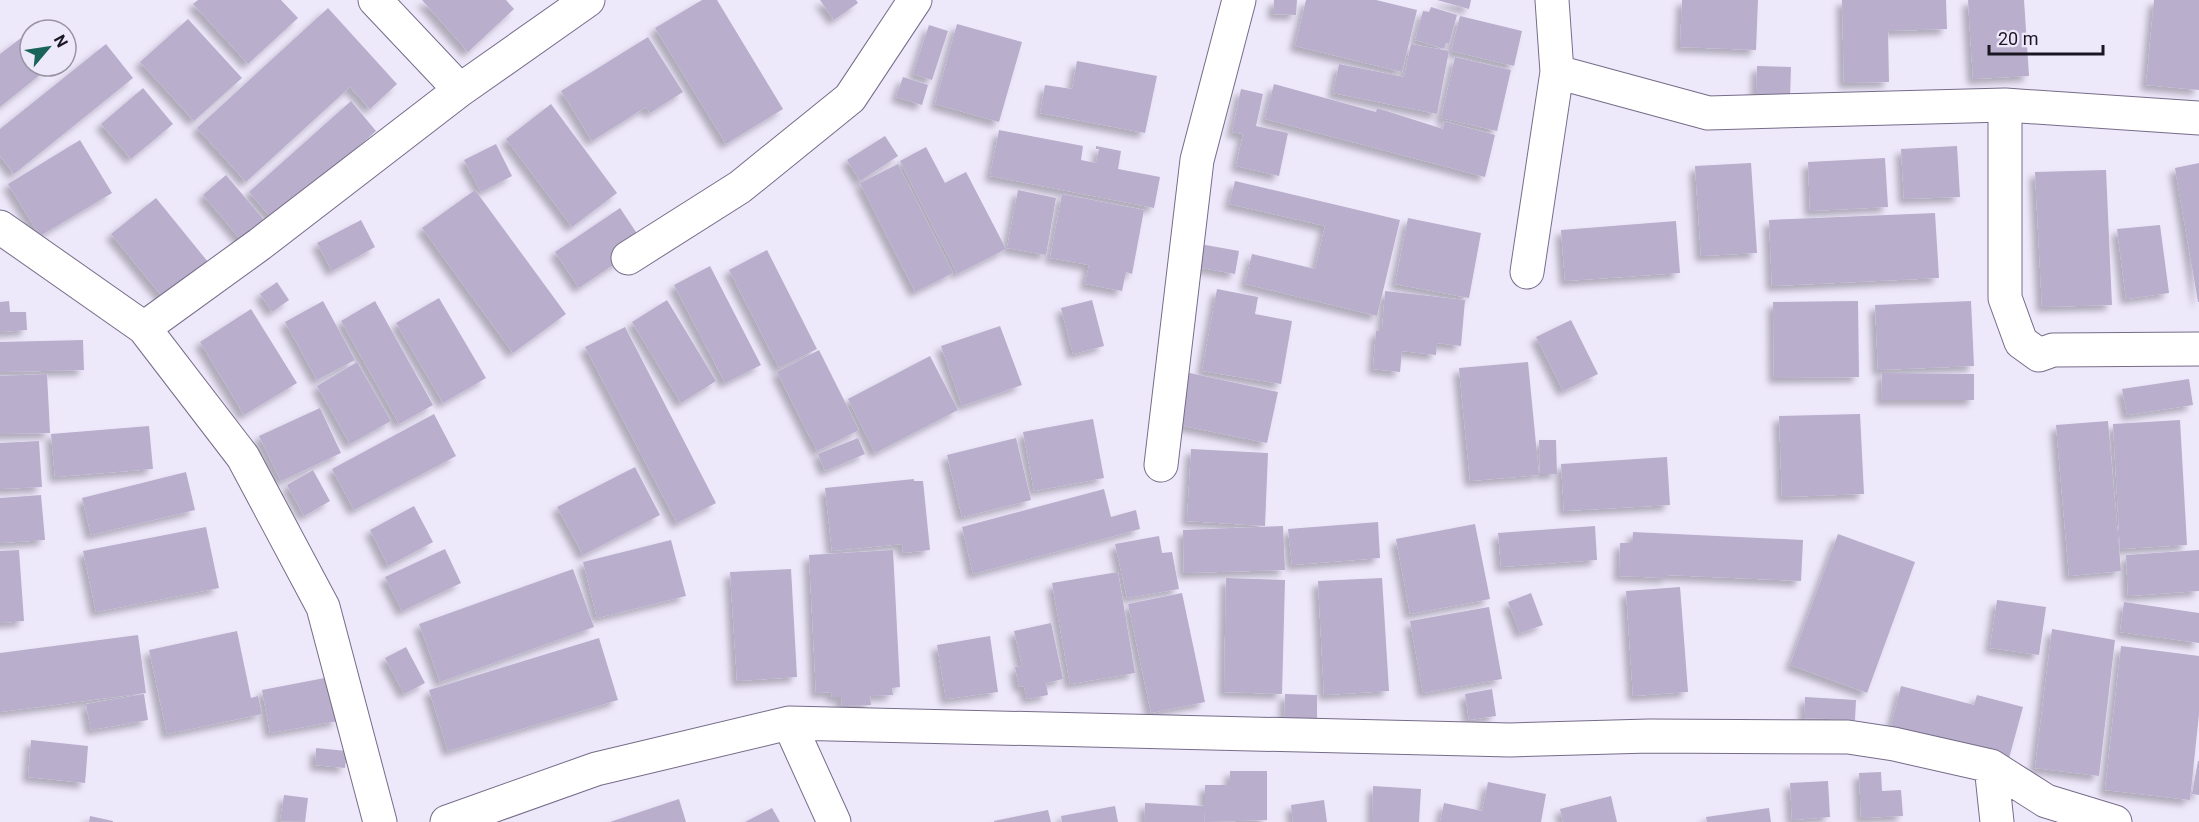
<svg xmlns="http://www.w3.org/2000/svg" width="2199" height="822" font-family="Roboto,sans-serif">
  <style>
    .building { fill: #b9aecc; filter: url(#shadow) }
    .lines { fill: none; stroke-linecap: round; stroke-linejoin: round }
    .minor-casing { stroke: #766c88; stroke-width: 35 }
    .minor { stroke: #fff; stroke-width: 33 }
  </style>
  <defs>
    <filter id="shadow"><feDropShadow dx="-5.5" dy="5.5" stdDeviation="3" flood-color="#0004"/></filter>
  </defs>
  <rect width="100%" height="100%" fill="#eee8fb"/>
  <!-- building -->
  <path class="building" d="M198,0h83l17,18 -50,46 -55,-60z
    M422,0h84l8,9 -46,43z
    M702,0h15l66,109 -57,35 -71,-116z
    M820,0h36l2,3 -24,17z
    M1274,0h23l-1,15 -23,-1z
    M1306,0h70l41,10 -15,62 -107,-26z
    M1437,0h34l-2,9z
    M1682,0h76l-2,50 -76,-3z
    M1842,0h104l1,29 -59,2 1,51 -45,1z
    M1968,0h56l5,76 -56,3z
    M2154,0h45v90l-53,-5z
    M1431,7l26,8 -8,29 -3,-1 -2,6 -29,-9 8,-29 6,1z
    M328,8l69,76 -27,25 -20,-22 -104,95 -49,-54z
    M1460,16l62,15 -8,35 -63,-15z
    M188,19l54,59 -48,43 -54,-59z
    M957,24l65,18 -23,80 -64,-18z
    M929,25l19,6 -16,49 -19,-6z
    M648,37l35,55 -33,21 -4,-6 -54,34 -31,-50z
    M21,38l9,12v16h13l3,4 -46,37v-53z
    M106,44l27,34 -119,96 -14,-18v-27z
    M1411,44l38,7 -12,63 -104,-21 6,-29 65,13z
    M1455,57l56,13 -14,61 -56,-13z
    M1077,61l80,15 -12,57 -105,-20 5,-28 27,4z
    M1757,66l34,1 -1,30 -34,-2z
    M903,77l25,8 -6,20 -26,-8z
    M1274,84l102,28 1,-4 66,21 1,-8 51,14 -10,42 -220,-58z
    M143,88l30,36 -42,35 -30,-35z
    M1241,89l22,5 -7,32 32,7 -9,43 -43,-10 7,-32 -11,-2z
    M351,101l25,30 -102,90 -25,-29z
    M551,104l66,89 -45,34 -66,-88z
    M999,130l84,16 -2,14 15,3 3,-14h-3v-3l25,5 -3,18 42,8 -6,31 -164,-32z
    M885,136l13,20 -38,25 -13,-21z
    M80,140l32,53 -72,43 -32,-52z
    M496,144l16,32 -31,16 -17,-32z
    M1957,146l3,51 -56,2 -3,-50z
    M926,147l19,36 21,-11 40,77 -49,25 -57,-113z
    M1885,158l3,49 -78,4 -2,-49z
    M1751,163l6,90 -56,3 -6,-90z
    M2199,163v139h-1l-23,-134z
    M898,164l55,109 -38,19 -55,-109z
    M2106,170l6,135 -70,2 -7,-135z
    M226,175l44,52 -23,20 -44,-52z
    M1235,181l165,39 -23,96 -132,-32 7,-30 63,15 10,-43 -96,-22z
    M475,190l91,124 -53,39 -91,-125z
    M1018,190l38,8 -10,57 -39,-7z
    M1062,194l82,16 -12,64 -6,-2 -4,19 -37,-7 4,-19 -39,-7z
    M156,198l52,64 -44,37 -53,-65z
    M620,208l24,36 -65,44 -24,-36z
    M1935,213l4,65 -167,8 -3,-66z
    M1408,218l73,15 -12,65 -74,-14z
    M361,220l14,27 -43,24 -15,-28z
    M1676,221l4,52 -115,8 -4,-51z
    M2160,225l9,68 -43,6 -9,-70z
    M1200,244l39,7 -4,23 -38,-7z
    M767,250l50,99 -38,19 -50,-98z
    M710,266l51,99 -36,18 -51,-98z
    M277,282l12,18 -17,12 -12,-18z
    M1217,289l41,8 -3,17 37,7 -11,63 -79,-13z
    M1385,291l80,9 -4,46 -24,-3 -1,12 -34,-4 -2,21 -27,-3 3,-38h6z
    M439,298l47,80 -43,25 -47,-80z
    M667,300l49,81 -35,22 -49,-81z
    M1092,300l12,46 -31,8 -12,-46z
    M9,301l1,11h16l1,18 -27,2v-30z
    M323,301l32,59 -38,20 -32,-58z
    M375,301l58,104 -34,19 -58,-103z
    M1858,301l1,76 -85,1 -1,-76z
    M1971,301l3,65 -96,4 -3,-65z
    M251,309l46,74 -53,32 -44,-73z
    M1571,320l27,54 -35,17 -27,-54z
    M1000,326l22,59 -60,21 -21,-60z
    M625,327l91,176 -39,20 -92,-176z
    M83,340l1,30 -84,2v-30z
    M819,350l40,80 -42,21 -40,-79z
    M930,356l28,54 -83,43 -27,-54z
    M357,362l34,59 -41,23 -33,-58z
    M1528,362l11,113 -69,6 -11,-113z
    M1185,372l93,20 -11,51 -93,-19z
    M1882,373l92,1v26h-93z
    M47,374l3,59 -50,1v-58z
    M2189,379l4,26 -66,10 -5,-26z
    M320,408l21,45 -60,28 -22,-45z
    M434,414l22,42 -102,54 -22,-41z
    M1860,414l4,80 -82,3 -3,-81z
    M1093,419l11,59 -70,13 -11,-59z
    M2180,420l7,125 -67,4 -7,-125z
    M2108,421l13,150 -52,5 -13,-151z
    M149,426l4,43 -98,8 -4,-43z
    M858,438l7,16 -40,17 -7,-17z
    M1016,438l15,62 -69,17 -15,-62z
    M1539,440h17l1,34h-17z
    M39,441l3,46 -42,2v-46z
    M1191,449l77,4 -3,73 -78,-5z
    M1667,457l3,48 -106,6 -3,-47z
    M635,467l25,48 -77,40 -26,-48z
    M313,470l17,31 -26,15 -17,-31z
    M186,472l9,38 -104,25 -9,-37z
    M914,479v2h9l7,69 -27,3 -1,-9 -70,7 -7,-63z
    M1104,489l7,28 25,-7 4,19 -167,45 -11,-47z
    M41,495l4,45 -45,3v-45z
    M414,506l19,36 -45,24 -18,-36z
    M1378,522l2,36 -88,7 -4,-36z
    M1475,524l15,75 -80,15 -14,-75z
    M1283,526l2,44 -101,3 -1,-43z
    M1595,526l2,34 -96,7 -3,-34z
    M206,527l13,61 -123,24 -13,-61z
    M1633,532l170,8 -2,41 -134,-6v3l-48,-2 1,-33h12z
    M1838,534l77,28 -48,131 -77,-28z
    M1159,536l3,17 10,-1 7,37 -52,9 -12,-54z
    M671,540l15,56 -89,22 -14,-56z
    M445,549l16,34 -59,28 -17,-34z
    M19,550l5,71 -24,2v-72z
    M893,550l7,137 -8,1 1,7 -23,1 1,9 -29,1 -1,-9h-9l-1,-5 -15,1 -7,-138z
    M2199,550v41l-71,5 -2,-41z
    M573,569l21,58 -154,55 -21,-58z
    M791,569l6,108 -60,4 -7,-109z
    M1118,572l17,101 -65,11 -18,-101z
    M1226,578l59,2 -3,114 -58,-2z
    M1382,578l7,113 -65,4 -6,-114z
    M1680,587l8,105 -55,4 -7,-105z
    M1182,593l23,109 -54,11 -23,-109z
    M1531,593l12,32 -23,8 -12,-31z
    M1997,600l49,7 -7,48 -49,-7z
    M2124,602l75,11v30l-79,-11z
    M1489,607l13,72 -79,14 -13,-72z
    M1051,623l12,56 -17,4 2,12 -21,4 -3,-13 -5,1 -4,-20 7,-1 -8,-35z
    M2052,629l63,11 -16,136 -64,-8z
    M237,631l14,67 7,-2 4,18 -95,20 -18,-84z
    M138,635l8,58 -146,19v-59z
    M990,636l8,56 -52,7 -9,-54z
    M599,638l19,62 -170,51 -19,-61z
    M2121,646l78,10v58l-9,86 -85,-10z
    M406,647l19,36 -21,11 -19,-36z
    M330,677l8,44 -68,12 -8,-43z
    M1901,686l73,19 3,-10 46,12 -14,51 -118,-31z
    M1492,689l4,27 -27,4 -4,-26z
    M144,694l4,26 -57,10 -5,-26z
    M1285,694l32,1v33h-33z
    M1805,697l51,3 -1,20 -51,-2z
    M31,740l57,6 -3,37 -57,-6z
    M316,748l31,3 -2,17 -30,-3z
    M2198,761h1v34l-7,-1z
    M1230,771h37v49l-62,2v-13l-1,13h-60l1,-19 60,3v-21h25z
    M1881,772l1,19 19,-1 2,26 -42,2 -2,-45z
    M1828,781l2,36 -38,3 -2,-37z
    M1488,782l58,12 -5,28h-101l4,-19 38,8z
    M1373,786l48,3 -2,33h-47z
    M284,795l24,3 -3,24 -25,-1z
    M1611,796l6,26h-54l-3,-13z
    M679,799l7,23h-76z
    M1324,800l3,22h-34l-2,-17z
    M1115,806l3,16h-56l-1,-6z
    M772,808l8,14h-35z
    M1769,808l2,14h-64l-1,-5z
    M1048,810l3,12h-57v-1z
    M90,816l23,5v1h-24z"/>
  <g class="lines">
    <!-- minor casing -->
    <g class="minor-casing">
      <path id="minor" d="M375,0l85,90
        M1557,72l151,41 297,-8
        M2199,118l-194,-13v193l16,44 18,13 14,-5 146,-1
        M0,227l144,101 99,129 80,150 57,215
        M628,258l112,-71 110,-89 65,-98
        M1527,272l30,-200 -5,-72
        M144,328l116,-84 200,-154 128,-90
        M1161,465l36,-305 42,-160
        M789,723l45,99
        M1991,766l6,56
        M447,822l149,-53 193,-46 721,17 139,-4 199,1 46,7 97,22 55,35 69,21"/>
    </g>
    <!-- minor -->
    <use href="#minor" class="minor"/>
  </g>
  <!-- north arrow -->
  <g transform="translate(48 48) rotate(61)"><circle r="28" fill="#eee8fb" stroke="#9a94a4" stroke-width="1.5"/>
  <path d="M0-4.5L10 22L0 15L-10 22Z" fill="#1a6358"/>
  <text y="-9" font-size="16" font-weight="bold" text-anchor="middle" fill="#1b1722">N</text>
  </g>
  <!-- scale -->
  <path d="M1989 45v9h114v-9" fill="none" stroke="#1b1722" stroke-width="3"/>
  <text x="1998" y="45" font-size="18" fill="#1b1722" stroke="#eee8fb" stroke-width="4.5" paint-order="stroke">20 m</text>
</svg>
